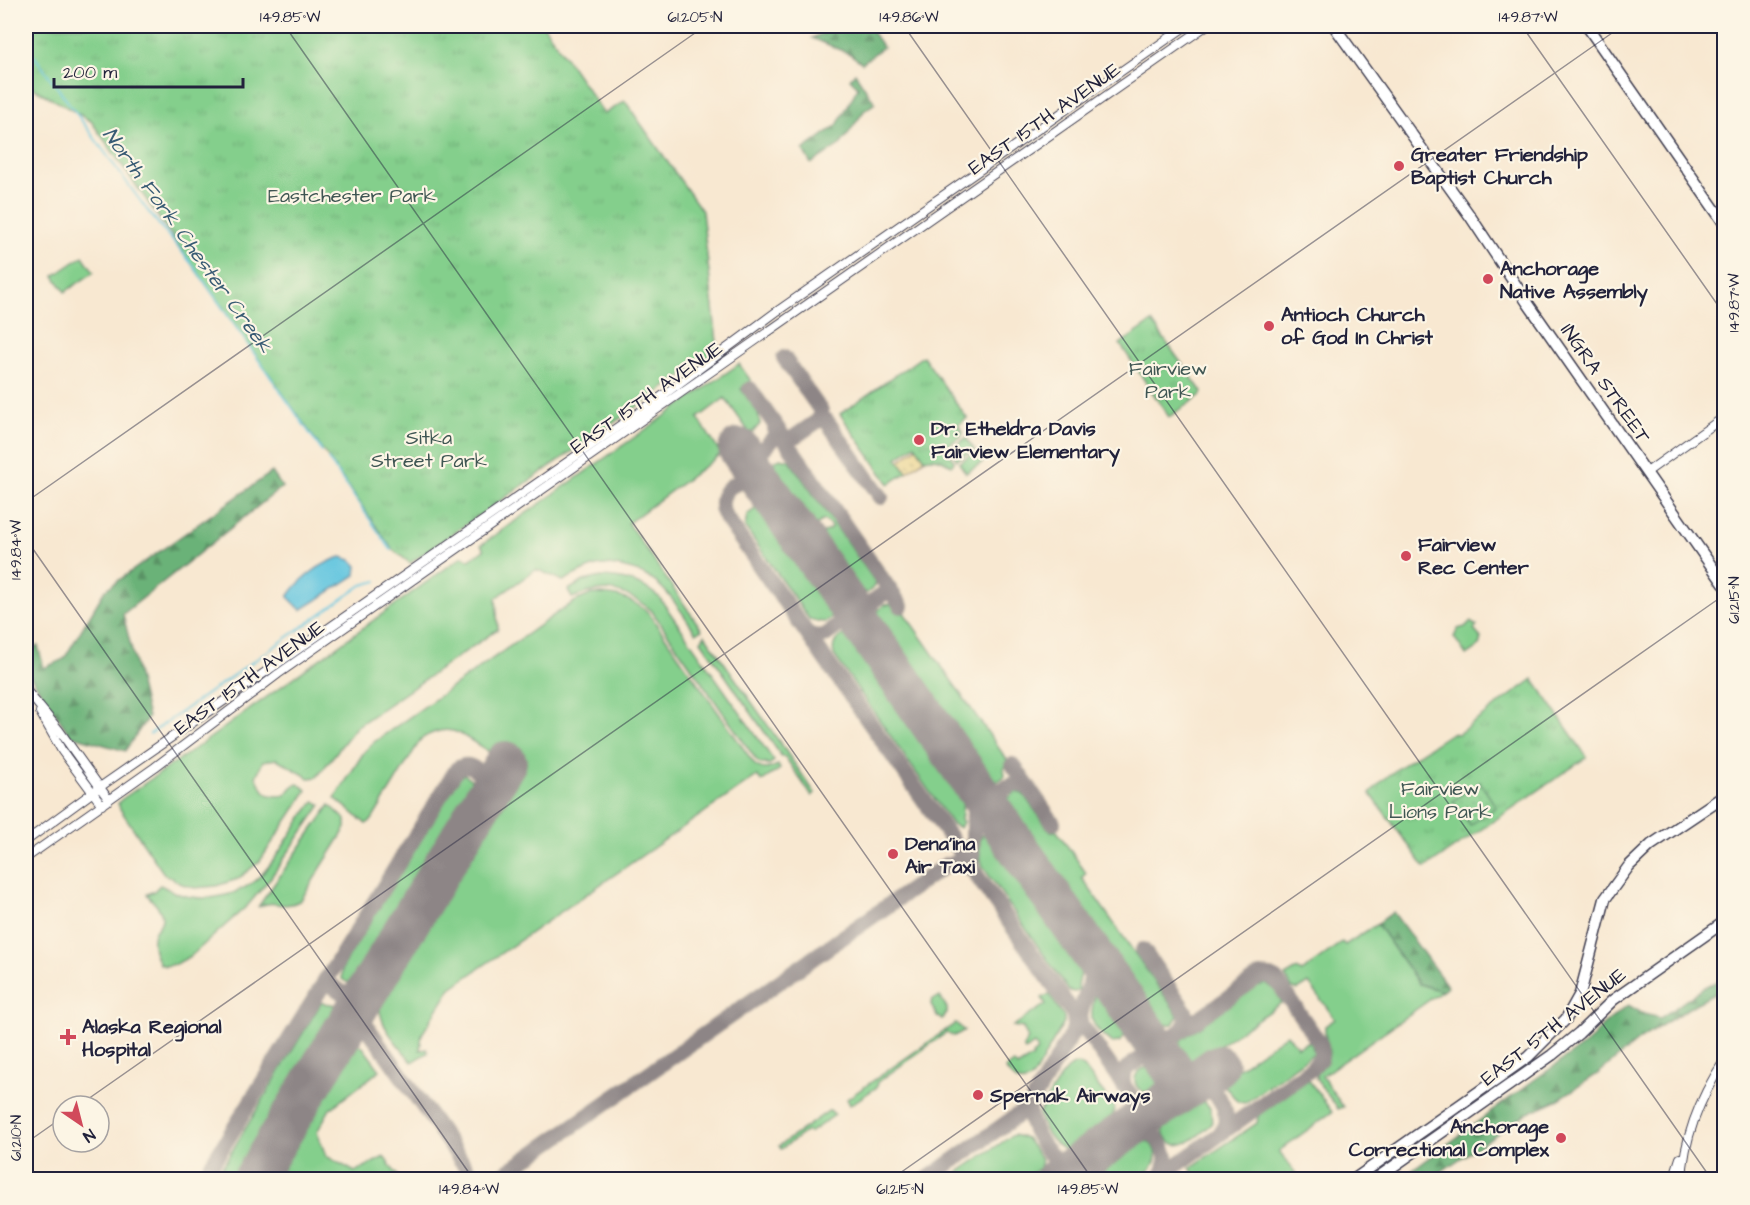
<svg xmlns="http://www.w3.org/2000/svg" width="1750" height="1205" font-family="'Architects Daughter',sans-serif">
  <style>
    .grass { fill: #84cf8c; stroke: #537864; stroke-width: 1.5 }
    .forest { fill: url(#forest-firs); stroke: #466a5a; stroke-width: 1.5 }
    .sand { fill: url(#sand-dots); stroke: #887e6c; stroke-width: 1.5 }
    .park { fill: url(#park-tufts); stroke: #537864; stroke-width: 1.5 }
    .garden { fill: url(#garden-dots); stroke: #537864; stroke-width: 1.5 }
    .water { fill: #61c5df; stroke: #42748d; stroke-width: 1.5 }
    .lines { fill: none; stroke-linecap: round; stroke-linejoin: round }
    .stream { stroke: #61c5df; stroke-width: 2 }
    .taxiway { stroke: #8d8586; stroke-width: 16 }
    .runway { stroke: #8d8586; stroke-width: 42 }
    .secondary-casing { stroke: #424052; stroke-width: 10 }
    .highway-casing { stroke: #424052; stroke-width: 13 }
    .secondary { stroke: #fff; stroke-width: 8 }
    .highway { stroke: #fff; stroke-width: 10 }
    .ticks { fill: none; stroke: #22223b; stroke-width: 1.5; stroke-opacity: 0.45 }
    .poi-dot { fill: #d1495b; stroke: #fcf5e5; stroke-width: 2 }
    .labels { text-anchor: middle; stroke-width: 4.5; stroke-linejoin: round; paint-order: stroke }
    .street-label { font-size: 20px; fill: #22223b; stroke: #fcf5e5 }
    .poi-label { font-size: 20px; font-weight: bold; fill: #22223b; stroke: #fcf5e5; text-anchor: start }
    .park-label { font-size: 20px; fill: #3f5653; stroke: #fcf5e5 }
    .water-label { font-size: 21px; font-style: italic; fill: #385b74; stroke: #fcf5e5 }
    .neatline { fill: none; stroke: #22223b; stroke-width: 2 }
    .ticks-label { font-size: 15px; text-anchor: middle; fill: #22223b }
  </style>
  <defs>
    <pattern id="forest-firs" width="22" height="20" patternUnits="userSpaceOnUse" patternTransform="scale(1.5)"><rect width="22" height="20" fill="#6bb278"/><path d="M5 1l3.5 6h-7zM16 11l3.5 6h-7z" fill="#589064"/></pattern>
    <pattern id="sand-dots" width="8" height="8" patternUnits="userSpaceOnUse" patternTransform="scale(1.5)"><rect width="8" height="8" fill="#eeda9e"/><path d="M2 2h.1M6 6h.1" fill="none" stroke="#ccbb89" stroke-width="1.8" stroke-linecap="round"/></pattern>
    <pattern id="park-tufts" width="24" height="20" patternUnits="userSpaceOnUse" patternTransform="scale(1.5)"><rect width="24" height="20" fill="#84cf8c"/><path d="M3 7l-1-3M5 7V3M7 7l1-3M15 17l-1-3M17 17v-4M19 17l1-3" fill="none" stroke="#72b17a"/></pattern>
    <pattern id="garden-dots" width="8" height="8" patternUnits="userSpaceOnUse" patternTransform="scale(1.5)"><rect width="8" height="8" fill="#84cf8c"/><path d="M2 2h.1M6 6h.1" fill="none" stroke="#72b17a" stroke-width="1.8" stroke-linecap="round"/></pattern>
  </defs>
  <rect width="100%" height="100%" fill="#fcf5e5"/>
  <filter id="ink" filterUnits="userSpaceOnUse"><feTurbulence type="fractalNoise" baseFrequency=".0167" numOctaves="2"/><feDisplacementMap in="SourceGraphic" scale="12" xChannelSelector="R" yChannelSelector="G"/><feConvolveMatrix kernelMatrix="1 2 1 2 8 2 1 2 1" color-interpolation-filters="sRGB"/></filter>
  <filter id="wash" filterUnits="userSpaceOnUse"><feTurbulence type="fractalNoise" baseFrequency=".008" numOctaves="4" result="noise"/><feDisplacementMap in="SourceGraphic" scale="24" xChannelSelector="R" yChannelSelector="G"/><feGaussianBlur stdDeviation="1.35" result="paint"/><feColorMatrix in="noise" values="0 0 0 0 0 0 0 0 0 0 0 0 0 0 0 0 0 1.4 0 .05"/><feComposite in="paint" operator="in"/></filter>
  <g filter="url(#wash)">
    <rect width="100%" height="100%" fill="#f8e8d1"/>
    <!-- grass -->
    <path class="grass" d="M83,256l11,16 -29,20 -11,-16z
      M739,364l12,17 -10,8 17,24 2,11 -7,8h-4l-24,-34 -27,20 23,36 -93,69 74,107 -6,3c-21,-31 -36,-59 -75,-66 -9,-2 -20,-3 -28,0 -10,3 -20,9 -30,14l-22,-10 -6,-1 -39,28 2,31 -142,98 -39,50 -8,1 -32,-19 -14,2 -7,16c8,15 10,22 29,18l9,-10 4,-1 9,6 -47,71 -22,18 -22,7 -21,2 -13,-4 -18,-10 -44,-65 -2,-6 4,-4 71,-49 270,-194 6,4 15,-10 -3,-5z
      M966,438l8,11 -17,11 -7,-11z
      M976,451l7,11 -17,11 -7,-10z
      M780,458l9,2 87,123 -2,4 -7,6 -13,-4 -36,-51 1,-2 12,-8 -1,-3 -6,-5 -12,7 -41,-59 -1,-3z
      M755,509l9,1 4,5 65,91c0,22 -11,16 -24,13l-64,-92 2,-12z
      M601,577c23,1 40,5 58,20l115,164 -4,3h-9l-4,-3 -106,-151c-28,-21 -46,-26 -79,-12l-4,-8 16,-9z
      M592,594c23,-1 38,4 56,18l107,153c9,6 14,4 23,0l2,4 -18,12 -5,-5 -306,212 -29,46 -2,16 7,-1 1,4 -16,9c-15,-19 -38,-40 -31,-65l136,-228 -58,-36c-13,-6 -27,-1 -38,6l-49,81 -6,4 -31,-26 29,-46 10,-10 186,-131 16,-10z
      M894,604l3,5 3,-2 110,157 -6,4 1,8c-12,10 -10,5 -20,-1l-106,-151c-4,-8 -2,-14 5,-19z
      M705,635l110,158 -3,3 -27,-39h-3l-81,-116z
      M843,635h9l4,4 102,146c6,12 5,22 3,35l2,2 -3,6 -8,-4 -118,-169c-2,-9 0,-15 9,-20z
      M464,774l9,7 -1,7 -113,193c-6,4 -11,3 -17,-2v-10l111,-190z
      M1016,792l7,2 27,37h7l29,42 -4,5 94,134 2,4 -5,8 -8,1 -11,-8 -147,-209v-9z
      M315,801l6,4 -52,75 -21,25 -57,51 -15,8 -11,2 -5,-2c-6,-8 -10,-24 -5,-33 3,-4 7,-7 7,-13 0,-10 -10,-16 -15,-24l7,-3 6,-6c5,2 11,6 16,8 30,11 66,3 87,-20 20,-21 32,-51 52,-72z
      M330,805l16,15v8l-45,72c-18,11 -26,-2 -43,7z
      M986,830l7,6 86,125 2,11 -3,15 2,2 -5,3 -6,-1 -86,-124c-4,-14 -7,-26 3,-37z
      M1377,924l42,60 23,7 -120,85 21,31 -5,2 -22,-30v-6c24,-21 7,-25 9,-47l10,-7 -26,-36 -11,7 -6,-2 -7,-12 12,-7 5,3 40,-30 3,3z
      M1266,984c7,3 15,11 15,19l-87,60c-11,-4 -17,-12 -13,-23l75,-54z
      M1096,992h4l22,29 4,12 -1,3 -6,6 -7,1c-22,-18 -24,-23 -16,-51z
      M1049,994l15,23v5l-31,55c-11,12 -20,2 -28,-8l9,-6 3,4 16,-10 -1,-2 4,-3 1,-4 -3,-4 -9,6 -2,-3 5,-8 -5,-11 -10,-2 33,-22 -4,-6z
      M940,997l7,11v5l-5,6 -5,-2 -6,-13 2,-5z
      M321,1003l12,1 4,6v8l-98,161h-24z
      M956,1023l8,8 -10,5 -8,-3 -68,49 -1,5 -27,18 -3,-6z
      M1287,1034l11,13 11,-6 3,4 2,8 -69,50 -7,-1 -14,-17 1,-7z
      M357,1045l5,1 18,24 -50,39 -13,23 9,24 29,16 29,-15 16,22h-132l78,-130z
      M1077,1064l7,3 30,40 -1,9 -47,34c-14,-5 -25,-24 -27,-37 8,-13 24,-47 38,-49z
      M1135 1080a12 12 0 1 1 24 0a12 12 0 1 1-24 0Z
      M1308,1079l24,33 -53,39 21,28h-102l-8,-11 67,-45 1,-7 4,-4z
      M1196,1101l9,1 6,7 1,15c-10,8 -29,28 -42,18 -6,-5 -8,-10 -7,-18z
      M830,1110l5,5 -26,18 -2,-2 -26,18 -2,-3z
      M1013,1135l13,3 16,22 -2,8 -16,11h-76z
      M1140,1140l10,2c13,17 3,29 -15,37 -10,4 -37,1 -49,0z"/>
    <!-- forest -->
    <path class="forest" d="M839,26h29l15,21 -21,16 -12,-9 -38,-16z
      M855,73l20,30 -11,8 -23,33 -30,20 -8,-14 34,-25 21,-38 -8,-8z
      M272,472l10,15 -159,127 25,103 -23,34 -55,-16 -44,-65v-22l12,-2 6,22 20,-9 41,-69z
      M1393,912l55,75 -6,4 -23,-7 -42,-60z
      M1718,981l6,2v10h-8l-21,11 -55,35 -41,34 -40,26 -33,15 -96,65h-29l133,-99 56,-39 12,-15 26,-21 16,9 16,4 48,-33z"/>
    <!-- sand -->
    <path class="sand" d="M917,447l8,12 -18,13 -8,-11z"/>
    <!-- park -->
    <path class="park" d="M26,26h518l60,88 21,-13 77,110 16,140 -308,212 -18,-14 -301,-428 -65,-37z
      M1152,322l50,70 -1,3 -32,22 -49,-73z
      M923,356l44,62 -9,7 5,7 -1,3 -17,13 9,13 -1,3 -2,1c-9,-5 -15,-9 -26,-6l-10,-14 -18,13 10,14 -18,12 -49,-70z
      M1470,622l7,4 -3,4 7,8 -2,8 -13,9 -12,-18 4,-8 7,-2z
      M1533,679l54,78 -162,111 -55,-75c23,-25 53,-41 81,-60l7,1z"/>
    <!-- garden -->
    <path class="garden" d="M1480,782l16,25 -26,18 -17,-24z"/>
    <!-- water -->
    <path class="water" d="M341,557l10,3 6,6 -1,9 -55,35 -13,-13c11,-18 33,-34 53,-40z"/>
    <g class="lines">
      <!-- stream -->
      <path class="stream" d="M26,52l9,5 112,153 45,54 130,187
        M328,459l63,91
        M150,734l212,-149 15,-4"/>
      <!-- taxiway -->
      <path class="taxiway" d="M784,358l37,53 -2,9
        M750,389l151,217
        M787,442l32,-22h7l55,77
        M757,476c-8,-24 8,-24 18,-41v-11
        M764,485c-23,-11 -50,3 -40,30l410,585 13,8h11
        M838,591c11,11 19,17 34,12
        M807,633l8,4 9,-1 66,-47
        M868,634l-3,-17 7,-14
        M1013,765l40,58
        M968,776c10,12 19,20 34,15
        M1002,826c-6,-13 -10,-23 1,-35
        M973,870l-1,-9 2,-48 4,-5c13,-10 33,-31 50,-21
        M1143,950l42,61 2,10 -5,9
        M324,980l20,14 131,186
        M1080,1025c-2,-25 20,-47 11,-72
        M1124,1086l-2,-9 5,-9 133,-92 10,1 6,3 45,65v13l-10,11 -155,111
        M1184,1089l17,-3c20,7 33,30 19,48
        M1029,1107c-2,16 16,47 30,54 6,4 12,3 19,3
        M1126,1130c7,-2 13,-3 19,-2 7,2 10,8 14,13 8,13 11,22 2,35
        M202,1180l255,-411c6,-4 11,-5 18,0 16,12 5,30 -1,45
        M496,1180l450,-315c10,-4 17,-3 25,4
        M926,1180l103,-73 44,-75 2,-10 -1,-7
        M1051,1180l4,-10 -2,-13"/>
      <!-- runway -->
      <path class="runway" d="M739,449l434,621
        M253,1180l253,-418
        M1056,1180l162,-114"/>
    </g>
  </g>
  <g filter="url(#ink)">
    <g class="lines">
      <!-- secondary casing -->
      <g class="secondary-casing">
        <path id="secondary" d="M1647,472l77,-55
          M26,690l33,40 50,70
          M40,712l22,39 40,54
          M26,841l74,-54 558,-388 118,-87 410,-286
          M26,858l129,-91 123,-93 928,-648
          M1673,1180l7,-22
          M1682,1180c2,-43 19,-84 42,-119
          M1717,1180l7,-6"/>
      </g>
      <!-- highway casing -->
      <g class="highway-casing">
        <path id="highway" d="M1334,26l136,190 57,86 197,282
          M1587,26l137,197
          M1353,1180l175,-123 38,-38 14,-25 25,-95 24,-33 22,-21 73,-49
          M1374,1180l178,-125 27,-22 34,-33 111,-78"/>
      </g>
      <!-- secondary -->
      <use href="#secondary" class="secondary"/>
      <!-- highway -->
      <use href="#highway" class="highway"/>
    </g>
  </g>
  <!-- ticks -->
  <path class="ticks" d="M285,26l808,1154M904,26l808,1154M1522,26l202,288M26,502l679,-476M26,539l448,641M78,1106l1544,-1080M26,1143l37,-26M890,1180l834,-585"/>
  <!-- markers -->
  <g class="poi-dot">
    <circle cx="1399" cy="166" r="6"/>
    <circle cx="1488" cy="279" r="6"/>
    <circle cx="1269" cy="326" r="6"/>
    <circle cx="919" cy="440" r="6"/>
    <circle cx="1406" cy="556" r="6"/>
    <circle cx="893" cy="854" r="6"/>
    <path d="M65 1028h6v6h6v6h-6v6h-6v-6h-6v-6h6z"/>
    <circle cx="978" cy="1095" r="6"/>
    <circle cx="1561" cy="1138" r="6"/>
  </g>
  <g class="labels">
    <!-- street labels -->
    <g class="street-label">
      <text transform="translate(1044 118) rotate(-35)" y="7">EAST 15TH AVENUE</text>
      <text transform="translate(1606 383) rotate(55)" y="7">INGRA STREET</text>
      <text transform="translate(646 397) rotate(-35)" y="7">EAST 15TH AVENUE</text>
      <text transform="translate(249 677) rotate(-36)" y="7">EAST 15TH AVENUE</text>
      <text transform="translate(1553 1026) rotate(-38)" y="7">EAST 5TH AVENUE</text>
    </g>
    <!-- poi labels -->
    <g class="poi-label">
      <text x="1411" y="161">Greater Friendship<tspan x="1411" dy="23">Baptist Church</tspan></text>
      <text x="1500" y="275">Anchorage<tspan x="1500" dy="23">Native Assembly</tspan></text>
      <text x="1281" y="321">Antioch Church<tspan x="1281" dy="23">of God In Christ</tspan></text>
      <text x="931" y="435">Dr. Etheldra Davis<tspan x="931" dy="23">Fairview Elementary</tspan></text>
      <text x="1418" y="551">Fairview<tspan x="1418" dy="23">Rec Center</tspan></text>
      <text x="905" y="850">Dena'ina<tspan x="905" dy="23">Air Taxi</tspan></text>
      <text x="82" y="1033">Alaska Regional<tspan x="82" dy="23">Hospital</tspan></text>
      <text x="990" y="1102">Spernak Airways</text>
      <text x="1549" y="1133" text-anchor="end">Anchorage<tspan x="1549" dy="23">Correctional Complex</tspan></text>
    </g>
    <!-- park labels -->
    <g class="park-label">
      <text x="352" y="202">Eastchester Park</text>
      <text x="1168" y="375">Fairview<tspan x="1168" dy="23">Park</tspan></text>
      <text x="429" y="444">Sitka<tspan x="429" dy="23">Street Park</tspan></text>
      <text x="1440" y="795">Fairview<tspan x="1440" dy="23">Lions Park</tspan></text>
    </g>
    <!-- water labels -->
    <g class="water-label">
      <text transform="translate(188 240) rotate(54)" y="7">North Fork Chester Creek</text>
    </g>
  </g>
  <!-- margin -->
  <rect width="1750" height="1205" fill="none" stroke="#fcf5e5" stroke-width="66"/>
  <!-- north arrow -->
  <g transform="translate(81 1124) rotate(145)"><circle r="28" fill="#fcf5e5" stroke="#a5a1a1" stroke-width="1.5"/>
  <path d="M0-4.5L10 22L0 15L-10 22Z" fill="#d1495b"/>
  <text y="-9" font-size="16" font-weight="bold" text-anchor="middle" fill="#22223b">N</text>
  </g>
  <!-- scale -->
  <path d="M54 78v9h189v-9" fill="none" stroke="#22223b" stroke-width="3"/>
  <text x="63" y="78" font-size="18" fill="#22223b" stroke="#fcf5e5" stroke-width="4.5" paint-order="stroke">200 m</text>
  <rect x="33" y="33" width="1684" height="1139" class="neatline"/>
  <g class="ticks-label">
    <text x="290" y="22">149.85°W</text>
    <text x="695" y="22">61.205°N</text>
    <text x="909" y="22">149.86°W</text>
    <text x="1528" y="22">149.87°W</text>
    <text transform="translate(1734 303) rotate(-90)" y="5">149.87°W</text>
    <text transform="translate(16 550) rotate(-90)" y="5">149.84°W</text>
    <text transform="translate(1734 600) rotate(-90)" y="5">61.215°N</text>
    <text transform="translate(16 1138) rotate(-90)" y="5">61.210°N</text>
    <text x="469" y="1194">149.84°W</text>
    <text x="900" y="1194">61.215°N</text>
    <text x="1088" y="1194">149.85°W</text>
  </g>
</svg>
